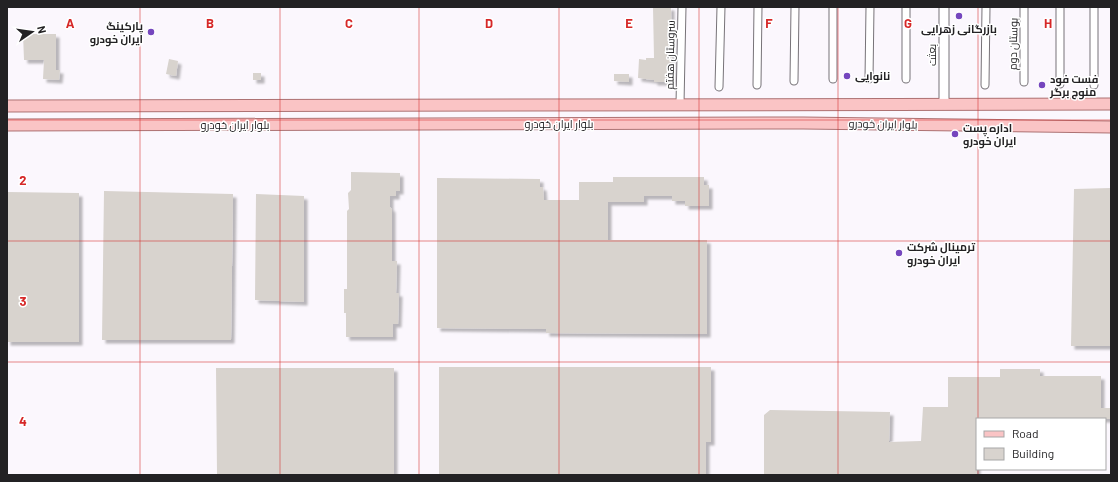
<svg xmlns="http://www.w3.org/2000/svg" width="1118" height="482" font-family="Barlow,Cairo,sans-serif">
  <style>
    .building { fill: #d8d3ce; filter: url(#shadow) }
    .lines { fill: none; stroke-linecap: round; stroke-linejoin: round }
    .minor-casing { stroke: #777378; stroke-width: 9 }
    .tertiary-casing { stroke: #777378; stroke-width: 11 }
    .primary-casing { stroke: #ad7273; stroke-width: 13 }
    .minor { stroke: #fff; stroke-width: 7 }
    .tertiary { stroke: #fff; stroke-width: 9 }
    .primary { stroke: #fac4c5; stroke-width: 11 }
    .grid { fill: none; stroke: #d62828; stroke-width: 1; stroke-opacity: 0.55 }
    .poi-dot { fill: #7546be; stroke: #fff; stroke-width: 1.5 }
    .labels { text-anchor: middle; stroke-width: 3; stroke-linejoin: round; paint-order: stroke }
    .poi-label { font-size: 11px; font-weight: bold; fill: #232224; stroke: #fff; text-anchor: start }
    .street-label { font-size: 11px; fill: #232224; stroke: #fff }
    .grid-label { font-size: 13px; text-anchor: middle; font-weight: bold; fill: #d62828; stroke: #fff; stroke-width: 3; stroke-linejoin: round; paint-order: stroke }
  </style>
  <defs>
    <filter id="shadow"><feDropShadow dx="3.5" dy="3.5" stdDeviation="1" flood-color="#0004"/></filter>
  </defs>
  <rect width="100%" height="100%" fill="#fbf7fd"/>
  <!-- building -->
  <path class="building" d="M653,7h18l1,75h-18v-2l-16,-2 1,-19 7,1v-2h8z
    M23,34h33v36h4l-1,10 -16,-1 1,-19h-20z
    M169,59l9,2 -2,15 -10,-2z
    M253,73h8v7h-8z
    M614,74h15v8l-15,-1z
    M351,172l49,1v18h-4v5h-6v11l2,2v52h5l-1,32h3l-1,31h-5v13h-47v-24h-2v-24h3v-78l2,-2 -1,-16 3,-3z
    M613,177h91v8h5v21h-24v-5h-13v-5h-28v6h-36v38h99v94l-161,-1v-4l-109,-1v-150l103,1v8h3l1,13h35v-18h34z
    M1111,188v158h-40l3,-157z
    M104,191l129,3 -2,146h-129z
    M7,192l72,1v149h-72z
    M256,194l48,2v106l-49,-2z
    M439,367h272v75h-5v33h-267z
    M216,368h178v107h-177z
    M1000,369h40v7h61v32h10v11h-134v56h-213v-60l6,-5 120,2 -1,30 32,-1 2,-34h25v-30h52z"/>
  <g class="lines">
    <!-- minor casing -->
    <g class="minor-casing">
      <path id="minor" d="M1060,7v77
        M1094,7v78
        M833,79v-72
        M869,79l1,-72
        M906,79v-72
        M794,81l1,-74
        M1024,82v-75
        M757,85l1,-78
        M985,85l1,-78
        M719,87l2,-80
        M680,104l2,-97"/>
    </g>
    <!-- tertiary casing -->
    <g class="tertiary-casing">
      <path id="tertiary" d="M944,104v-97"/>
    </g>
    <!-- primary casing -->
    <g class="primary-casing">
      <path id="primary" d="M7,106l1104,-2
        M7,125l796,-2 308,4"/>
    </g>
    <!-- minor -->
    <use href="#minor" class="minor"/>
    <!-- tertiary -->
    <use href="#tertiary" class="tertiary"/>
    <!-- primary -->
    <use href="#primary" class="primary"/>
  </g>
  <!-- grid -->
  <path class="grid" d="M140,7v468M280,7v468M419,7v468M559,7v468M699,7v468M838,7v468M978,7v412M7,120h1104M7,241h1104M7,362h1104M978,469v6"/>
  <!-- markers -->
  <g class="poi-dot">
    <circle cx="959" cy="16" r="4"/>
    <circle cx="151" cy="32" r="4"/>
    <circle cx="847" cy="76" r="4"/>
    <circle cx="1042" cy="85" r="4"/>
    <circle cx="955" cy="134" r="4"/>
    <circle cx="899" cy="253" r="4"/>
  </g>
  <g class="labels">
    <!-- poi labels -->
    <g class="poi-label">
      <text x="143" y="30" text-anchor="end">پارکینگ<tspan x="143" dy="13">ایران خودرو</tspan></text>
      <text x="959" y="33" text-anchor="middle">بازرگانی زهرایی</text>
      <text x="855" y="80">نانوایی</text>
      <text x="1050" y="83">فست فود<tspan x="1050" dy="13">منوچ برگر</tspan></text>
      <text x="963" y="132">اداره پست<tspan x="963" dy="13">ایران خودرو</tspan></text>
      <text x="907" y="251">ترمینال شرکت<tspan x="907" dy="13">ایران خودرو</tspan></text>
    </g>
    <!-- street labels -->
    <g class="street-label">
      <text transform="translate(1013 44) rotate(-89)" y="4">بوستان دوم</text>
      <text transform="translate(670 55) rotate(-89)" y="4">سروستان هفتم</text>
      <text transform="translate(932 55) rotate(-90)" y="4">بعثت</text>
      <text x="559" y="128">بلوار ایران خودرو</text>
      <text transform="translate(883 124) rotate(1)" y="4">بلوار ایران خودرو</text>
      <text x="235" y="129">بلوار ایران خودرو</text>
    </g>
  </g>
  <g class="grid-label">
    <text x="70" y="28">A</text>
    <text x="210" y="28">B</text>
    <text x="349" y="28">C</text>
    <text x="489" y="28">D</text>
    <text x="629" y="28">E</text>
    <text x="769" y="28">F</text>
    <text x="908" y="28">G</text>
    <text x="1048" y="28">H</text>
    <text x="23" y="185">2</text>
    <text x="23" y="306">3</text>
    <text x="23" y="426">4</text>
  </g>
  <!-- border -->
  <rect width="1118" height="482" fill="none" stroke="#232224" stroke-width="16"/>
  <!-- legend -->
  <rect x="976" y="418" width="130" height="52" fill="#ffffff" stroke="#a7a7a7"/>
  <rect x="984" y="431" width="20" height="6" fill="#fac4c5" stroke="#a7a7a7"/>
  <text x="1012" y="438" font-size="12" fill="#232224">Road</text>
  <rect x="984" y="448" width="20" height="12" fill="#d8d3ce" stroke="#a7a7a7"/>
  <text x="1012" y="458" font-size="12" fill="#232224">Building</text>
  <!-- north arrow -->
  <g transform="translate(32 32) rotate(77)" stroke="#ffffff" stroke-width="3" paint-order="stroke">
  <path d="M0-3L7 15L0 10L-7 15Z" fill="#232224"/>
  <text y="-6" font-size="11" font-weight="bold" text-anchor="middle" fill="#232224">N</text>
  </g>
</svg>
